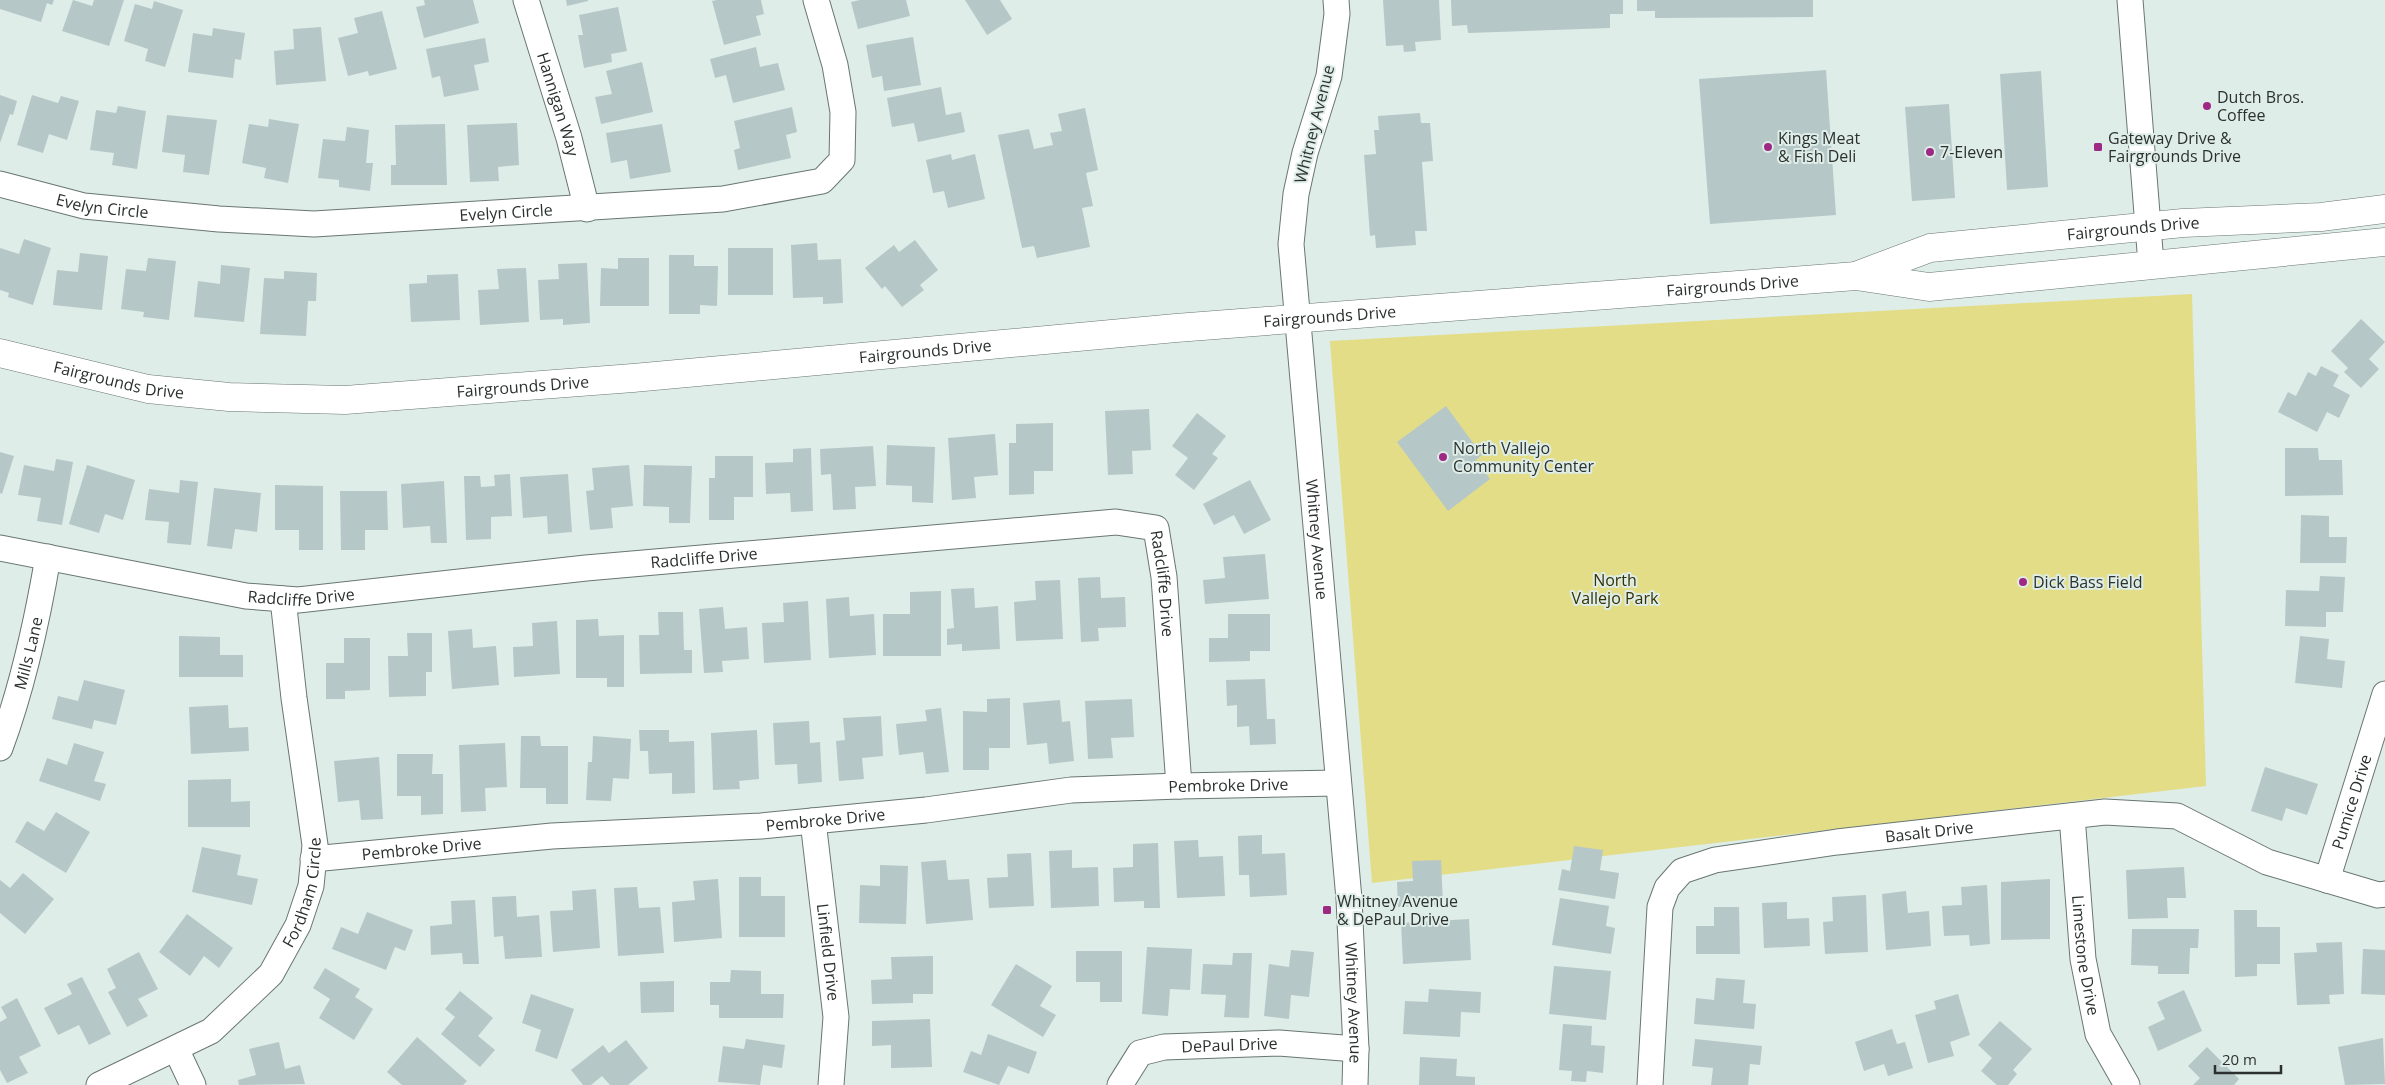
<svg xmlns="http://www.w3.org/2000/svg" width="2385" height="1085" font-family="'Open Sans',sans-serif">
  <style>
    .green { fill: #e3dd87 }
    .building { fill: #b6c7c8 }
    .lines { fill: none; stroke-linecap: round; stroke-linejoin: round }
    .minor-casing { stroke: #697671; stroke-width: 27 }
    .major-casing { stroke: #697671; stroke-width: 29 }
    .minor { stroke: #fff; stroke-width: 25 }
    .major { stroke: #fff; stroke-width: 28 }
    .poi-dot { fill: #9d2985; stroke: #deede7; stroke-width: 2 }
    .labels { text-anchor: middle; stroke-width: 4; stroke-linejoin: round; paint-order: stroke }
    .poi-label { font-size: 16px; fill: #2c312f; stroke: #deede7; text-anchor: start }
    .street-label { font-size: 16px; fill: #2c312f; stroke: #deede7 }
    .park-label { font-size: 16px; fill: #353104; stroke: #deede7 }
  </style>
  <rect width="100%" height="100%" fill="#deede7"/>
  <!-- green -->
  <path class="green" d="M2192,294l14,492 -834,97 -42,-542z"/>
  <!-- building -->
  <path class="building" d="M0,0h54l-2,5 -5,-2 -6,19 -41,-13z
    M73,0l19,6 2,-6h30l-15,46 -47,-15z
    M424,0h49l6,23 -55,15 -8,-31 9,-2z
    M566,0h22v1l-21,5z
    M717,0h44l3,14 -8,2 5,19 -37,10 -12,-44z
    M860,0h46l4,16 -52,13 -7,-27z
    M965,0h35l12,19 -25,16z
    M1383,0h56l2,40 -26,2 1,9 -12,1 -1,-7 -17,1z
    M1451,0h172v14h-13v14l-142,5 -1,-8 -15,1z
    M1637,0h176v17l-158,1v-7h-18z
    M154,1l29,9 -18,57 -20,-6 3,-12 -24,-8 11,-37 17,5z
    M618,7l9,44 -16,3 1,8 -28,6 -6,-33h5l-4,-20z
    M382,11l15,58 -28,7 -1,-5 -20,5 -10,-38 20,-5 -4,-15z
    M321,27l5,54 -50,4 -2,-34 20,-2 -1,-20z
    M213,28l32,5 -4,27 -6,-1 -2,19 -45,-6 5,-39 19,3z
    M913,37l8,48 -37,6 -2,-15 -10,2 -6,-33z
    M485,38l4,24 -15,3 5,25 -35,7 -4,-21 -8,2 -6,-29z
    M756,47l4,20 18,-4 7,27 -52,13 -7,-28 -11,3 -5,-19z
    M642,62l11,50 -52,12 -6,-27 17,-3 -6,-23z
    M1826,70l10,145 -126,9 -11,-145z
    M2041,71l7,116 -41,3 -7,-116z
    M941,87l5,28 15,-3 4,20 -47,10 -4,-19 -22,4 -5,-29z
    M0,95l17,6 -4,14 -3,-1 -10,29z
    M32,95l26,8 3,-7 18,5 -12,39 -18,-6 -6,19 -26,-8z
    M1949,104l6,94 -43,3 -7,-94z
    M118,106l28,5 -9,58 -25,-4 2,-12 -24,-3 6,-40 20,3z
    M792,107l5,25 -11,3 5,23 -53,12 -4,-20 6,-2 -6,-27z
    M1085,108l13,62 -12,3 7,33 -11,2 8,39 -53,11 -3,-12 -12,2 -24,-113 31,-6 5,20 19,-4 -3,-12 12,-2 -4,-17z
    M1420,113l1,10h9l3,38 -11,1 5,69h-12l1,14 -40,3 -1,-13 -5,1 -6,-81 12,-1 -2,-24h5l-1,-14z
    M167,115l50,5 -8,55 -26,-3 2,-17 -23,-3z
    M269,119l30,5 -11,59 -24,-5 2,-10 -24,-5 7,-39 19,3z
    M517,123l2,42 -21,2 1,14 -29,1 -3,-57z
    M445,124l2,61h-56v-20h5l-1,-40z
    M662,124l9,48 -41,7 -3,-19 -16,3 -5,-30z
    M347,127l22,3 -3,33h7l-3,28 -31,-4v-7l-21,-2 5,-39 22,2z
    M951,154l1,6 23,-6 10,45 -37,9 -4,-17 -11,2 -7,-33z
    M24,239l27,9 -18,57 -25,-8 1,-4 -9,-3v-42l19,6z
    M915,240l23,30 -18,15 4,5 -22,17 -17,-21 -3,3 -17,-21 29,-23 5,7z
    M817,243l1,17 23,-1 2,44 -20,1v-7l-30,1 -2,-53z
    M728,248h45v47h-45z
    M80,253l28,3 -6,54 -49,-5 4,-35 21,2z
    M669,255h25v11h24l-1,40 -17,-1v9h-31z
    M148,258l28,3 -7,59 -26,-3 1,-5 -23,-3 5,-40 20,2z
    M618,258h31v48h-49l1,-38 17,1z
    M587,263l3,60 -27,2v-6l-23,1 -2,-40 21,-1 -1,-15z
    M221,265l29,3 -6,54 -50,-5 4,-36 22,3z
    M526,268l3,54 -49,3 -2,-35 21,-1 -2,-20z
    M284,271l33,2 -1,28h-8l-2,35 -46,-2 4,-56 20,1z
    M458,274l2,46 -49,2 -2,-38 18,-1v-8z
    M2361,319l24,23 -16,17 10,10 -18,19 -17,-16 4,-4 -17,-17z
    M2321,366l18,9 -6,11 17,9 -11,23 -12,-6 -10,20 -39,-20 10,-20 8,4 12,-24 8,4z
    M1446,406l36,49 -6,5 14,19 -42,32 -51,-69z
    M1149,409l2,41 -19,1 1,23 -25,1 -3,-64z
    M1197,413l29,23 -14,18 6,4 -24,32 -19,-15 13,-17 -16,-12z
    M1053,423v48h-19v23l-25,1v-52h7v-19z
    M995,434l3,41 -24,2 2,21 -24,2 -4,-62z
    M887,445l48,2 -2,56 -21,-1v-16l-26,-1z
    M873,446l3,40 -21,1 1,22 -23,1 -2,-36 -10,1 -1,-26z
    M811,448l2,63 -22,1 -1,-19 -24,1 -1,-31 28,-1v-13z
    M2285,448h33l1,12h23l1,35 -58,1z
    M0,452l14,4 -12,38 -2,-1z
    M715,456h38v41h-19v23h-25v-42h6z
    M56,459l17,3 -11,63 -25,-4 4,-23 -23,-3 6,-30 30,6z
    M87,465l48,15 -12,40 -18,-6 -6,19 -30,-9z
    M629,465l4,41 -22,2 2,20 -23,2 -4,-39 8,-1 -2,-22z
    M644,465l48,1 -2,57h-21v-16l-26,-1z
    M510,474l2,42 -21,1v22l-25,1 -2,-64h16l1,11 14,-1 -1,-11z
    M568,474l4,58 -24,2 -1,-18 -24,2 -3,-41z
    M180,480l18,2 -7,63 -24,-2 2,-21 -24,-2 4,-31 30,4z
    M1250,480l21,40 -27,14 -10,-19 -20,10 -11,-21z
    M444,481l3,62h-16l-1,-17 -27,2 -2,-44z
    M275,485l48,1v64h-24v-20h-24z
    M214,488l47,5 -4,39 -22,-3 -3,20 -25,-3z
    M340,491h47l1,39h-23v20h-24z
    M2301,515l28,1v21h18l-1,26h-46z
    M1265,554l4,45 -64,5 -2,-24 22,-2 -2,-21z
    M2320,576l25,1 -2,35h-17v15l-41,-1 1,-36 33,1z
    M1100,577l1,21 24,-1 1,30 -28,1 1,13 -18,1 -3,-64z
    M1060,580l3,59 -47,2 -2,-39 22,-2 -1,-19z
    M974,588l1,20 23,-2 2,43 -38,2v-7l-15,1v-16l7,-1 -3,-39z
    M941,591v65h-58v-42h27v-22z
    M849,597l1,19 24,-2 2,41 -47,3 -3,-59z
    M808,601l3,59 -47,3 -2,-40 22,-1 -1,-19z
    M723,607l2,22 22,-2 2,32 -27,2 1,11 -19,1 -5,-64z
    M658,612h25l1,38h8v23l-52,1 -1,-39h20z
    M1228,614h42v37h-20v10l-41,1v-24h19z
    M598,619l1,17 25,-1v52h-17v-9h-31v-58z
    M557,621l3,53 -46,3 -1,-30 20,-1 -1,-23z
    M472,629l1,19 23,-2 3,39 -47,4 -4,-58z
    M407,633h25v39h-6v24l-37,1 -1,-41h20z
    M179,636l41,1v18h23v22h-64z
    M2300,636l29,3 -2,20 18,2 -3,27 -47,-5z
    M344,638h26v52l-25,1v8h-19v-36h18z
    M1265,679l2,40h8l1,25 -26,1 -1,-19 -12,1v-22l-10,1 -1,-26z
    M84,680l41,10 -9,35 -22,-5 -2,9 -40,-10 6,-23 20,5z
    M1010,698v50h-21v22h-26v-59l24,1v-13z
    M1132,699l2,38 -23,1 2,20 -25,1 -3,-58z
    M1060,700l2,22 8,-1 4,40 -25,3 -2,-21 -20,2 -4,-42z
    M228,705l1,23 19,-1 1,24 -58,3 -2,-47z
    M941,708l8,64 -23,2 -3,-22 -24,3 -3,-31 31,-3 -2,-11z
    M881,716l2,40 -21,2 2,21 -25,2 -3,-40 9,-1 -2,-22z
    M809,721l1,22 10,-1 2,40 -24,2 -1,-20 -22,1 -2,-42z
    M639,730h30v12l25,-1 1,52 -23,1v-21l-23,1 -1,-23h-8z
    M757,730l2,49 -20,2 1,8 -27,1 -2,-57z
    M521,736h19l1,10h27v58h-22v-16h-26z
    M593,736l38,3 -2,40 -16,-1 -2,23 -25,-1 2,-38h4z
    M74,743l30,9 -10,29 12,3 -6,17 -61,-20 8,-23 20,7z
    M505,743l2,44 -22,1 1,23 -25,1 -2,-67z
    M397,754h36l-1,20h11v40l-22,1v-19h-24z
    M379,757l4,62 -22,1 -2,-20 -21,2 -4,-41z
    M2265,767l53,17 -11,31 -21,-7 -4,13 -31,-10z
    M231,779v23l19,-1v26h-62v-47z
    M56,812l34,20 -24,41 -51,-31 12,-21 17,10z
    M1262,835v19l23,-1 2,42 -37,2 -1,-22h-10l-1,-39z
    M1198,840l1,17 24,-1 2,40 -48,2 -3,-57z
    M1158,843l2,65h-16v-7l-30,1 -1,-34 20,-1v-23z
    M1574,846l29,4 -3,20 19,3 -4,26 -57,-9 4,-21 8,2z
    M202,847l39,8 -4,20 21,4 -6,26 -60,-13z
    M1072,850v18l26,-1 1,39 -48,2 -2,-57z
    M1031,853l3,53 -45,2 -2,-30 21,-1 -1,-23z
    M946,860l2,20 21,-1 4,41 -47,4 -5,-62z
    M1441,860l2,45 -45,2 -1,-25 16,-1 -1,-20z
    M880,865l28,1 -2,58 -47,-1 1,-38 20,1z
    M2184,867l2,31h-19l1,20 -40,1 -2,-49z
    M23,873l31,26 -29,35 -25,-21v-33l10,8z
    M739,877h22v19h24v41h-46z
    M718,879l4,59 -48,4 -2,-40 23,-2 -2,-19z
    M2050,879v60l-49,1v-58z
    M1987,885l3,59 -20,2 -1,-11 -25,1 -2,-30 20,-1 -1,-18z
    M637,887l2,21 21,-1 4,46 -46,3 -4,-68z
    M596,889l4,59 -47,4 -3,-41 23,-1 -1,-19z
    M1906,891l2,22 21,-2 2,35 -45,4 -4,-56z
    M1866,895l2,57 -43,2 -2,-32 10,-1 -1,-24z
    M516,896l1,21 22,-2 3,42 -37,2 -2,-23 -9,1 -2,-40z
    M1560,898l49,8 -3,20 9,2 -4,26 -59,-9z
    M475,900l4,64h-16l-1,-11 -31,2 -1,-29 22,-2 -1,-23z
    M1787,902v17l22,-1 1,28 -46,2 -2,-45z
    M1714,907h25l1,47h-44v-28h18z
    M2234,910h23v17h23v37h-23v12l-22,1z
    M367,912l46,18 -8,21 -10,-4 -9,23 -54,-21 9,-22 17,7z
    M187,914l46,34 -14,20 -15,-12 -14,20 -31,-24z
    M1469,919l2,41 -68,4 -2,-41z
    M2132,929h67l-1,19h-8l-1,26h-31v-8l-27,-1z
    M2342,942l2,52 -15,1 1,9 -33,1 -3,-52 23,-1 -1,-9z
    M1147,947l45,2 -2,41 -20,-1 -2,27 -26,-2z
    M2363,949l22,1v45l-24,-1z
    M1291,950l23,2 -5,45 -18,-2 -2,24 -25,-3 5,-52 20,3z
    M1076,951h46v51h-22v-20h-24z
    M139,952l19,37 -20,10 10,17 -21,11 -19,-35 8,-4 -9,-19z
    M1233,953h19l-3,65 -25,-1 2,-22 -25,-1 2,-30 29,1z
    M933,956v38h-20v9l-41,1 -1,-24 21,-1 -1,-22z
    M1016,964l36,22 -12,20 16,9 -13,22 -52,-32z
    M1554,966l57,5 -5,49 -57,-6z
    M325,968l35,21 -5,8 18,12 -19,31 -35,-22 11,-19 -17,-11z
    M731,970l30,1v23h23l-1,24h-64v-13h-9v-23h20z
    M82,977l29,57 -22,11 -10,-20 -21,10 -14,-27 28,-14 -5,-10z
    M1716,978l29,2 -2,23 13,1 -2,25 -60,-5 2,-26 18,2z
    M674,981v31l-33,1 -1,-31z
    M1429,989l52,3 -1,21 -19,-1 -1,25 -57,-3 2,-33 23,1z
    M2184,990l18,41 -44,20 -10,-24 17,-8 -8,-17z
    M460,991l33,27 -15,18 17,14 -15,17 -39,-33 14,-17 -10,-8z
    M531,994l43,15 -17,50 -22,-8 6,-21 -19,-7z
    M1958,994l12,41 -20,7 4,14 -26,7 -13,-48 21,-6 -2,-8z
    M17,998l24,48 -22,11 9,16 -21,10 -7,-13v-48l7,-4 -6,-11z
    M930,1019l2,48 -41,1v-23l-19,1v-25z
    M2000,1021l32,28 -19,21 4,4 -9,11h-11l-16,-14 11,-13 -14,-13z
    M1563,1024l29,2 -1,19 14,1 -2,27 -16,-2 -1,11 -15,-1 1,-10 -13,-1z
    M1892,1029l5,15 8,-2 8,26 -25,8 -4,-12 -20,7 -9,-29z
    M988,1034l49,18 -8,22 -21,-8 -9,19 -36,-13 8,-21 10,4z
    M417,1037l50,44 -4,4h-61l-15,-13z
    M2383,1038l2,46 -40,1 -7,-38z
    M746,1039l39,6 -3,23 -19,-3 -3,20 -42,-3 5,-36 21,3z
    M1695,1039l67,7 -2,19 -10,-1 -2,21h-37l2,-17 -21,-2z
    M626,1040l22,28 -20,17h-18l-8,-9 -11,9h-8l-12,-15 32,-25 6,8z
    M279,1042l6,27 15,-4 5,19 -66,1 -1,-5 18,-5 -7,-26z
    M2207,1047l32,32 -5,6h-41l7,-7 -12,-12z
    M1420,1057l37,2 -1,17 19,1v8h-56z"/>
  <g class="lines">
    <!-- minor casing -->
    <g class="minor-casing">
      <g id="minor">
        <path id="s1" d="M526,0l43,138 18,71"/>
        <path id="s2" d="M1336,0l1,14 -8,62 -24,77 -9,41 -5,50 58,655 7,150 -1,36"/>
        <path d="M2130,0l21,264"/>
        <path id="s3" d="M0,184l84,22 135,13 95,5 409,-25 99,-18 20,-21 1,-48 -8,-47 -19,-65"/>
        <path id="s4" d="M0,548l246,48 52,4 288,-32 530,-46 40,6 8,49 15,209"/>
        <path id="s5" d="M0,748c23,-62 37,-126 48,-191"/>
        <path id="s6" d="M2072,816l11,143 15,75 29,51"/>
        <path id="s7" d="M813,821l23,196 -5,68"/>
        <path id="s8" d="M313,859l239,-23 209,-10 165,-16 145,-20 108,-4 159,-3"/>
        <path id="s9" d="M2327,880l58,-186"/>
        <path d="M176,1049l17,36"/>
        <path id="s10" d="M99,1085l112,-54 60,-57 27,-49 13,-39 4,-41 -21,-147 -11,-99"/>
        <path id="s11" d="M1120,1085l20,-32 24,-6 115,-4 77,6"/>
        <path id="s12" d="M1650,1085l10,-178 7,-19 15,-17 33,-11 122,-18 268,-30 72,4 90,46 111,33 7,-1"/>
      </g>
    </g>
    <!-- major casing -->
    <g class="major-casing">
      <g id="major">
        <path id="s13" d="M1858,275l72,-27 253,-25 138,-6 64,-8"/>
        <path id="s14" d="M0,353l148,36 81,8 116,3 288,-22 543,-50 680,-52 73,11 456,-45"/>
      </g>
    </g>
    <!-- minor -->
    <use href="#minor" class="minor"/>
    <!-- major -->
    <use href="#major" class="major"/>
  </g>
  <!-- markers -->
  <g class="poi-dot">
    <circle cx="2207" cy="106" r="5"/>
    <circle cx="1768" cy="147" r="5"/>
    <rect x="2093" y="142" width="10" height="10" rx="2.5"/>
    <circle cx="1930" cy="152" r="5"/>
    <circle cx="1443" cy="457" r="5"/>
    <circle cx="2023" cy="582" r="5"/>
    <rect x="1322" y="905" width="10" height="10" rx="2.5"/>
  </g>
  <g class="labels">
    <!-- poi labels -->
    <g class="poi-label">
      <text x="2217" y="103">Dutch Bros.<tspan x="2217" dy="18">Coffee</tspan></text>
      <text x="1778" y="144">Kings Meat<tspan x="1778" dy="18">&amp; Fish Deli</tspan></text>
      <text x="2108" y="144">Gateway Drive &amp;<tspan x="2108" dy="18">Fairgrounds Drive</tspan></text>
      <text x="1940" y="158">7-Eleven</text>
      <text x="1453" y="454">North Vallejo<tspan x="1453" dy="18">Community Center</tspan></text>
      <text x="2033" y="588">Dick Bass Field</text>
      <text x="1337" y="907">Whitney Avenue<tspan x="1337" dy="18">&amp; DePaul Drive</tspan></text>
    </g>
    <!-- street labels -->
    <g class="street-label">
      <text dy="6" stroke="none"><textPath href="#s1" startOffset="109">Hannigan Way</textPath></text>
      <text transform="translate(1314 124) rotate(-76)" y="6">Whitney Avenue</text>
      <text dy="6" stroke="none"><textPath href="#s3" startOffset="105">Evelyn Circle</textPath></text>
      <text dy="6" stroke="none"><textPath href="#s3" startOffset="510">Evelyn Circle</textPath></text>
      <text dy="6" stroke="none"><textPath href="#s13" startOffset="281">Fairgrounds Drive</textPath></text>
      <text dy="6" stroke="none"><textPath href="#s14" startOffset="1742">Fairgrounds Drive</textPath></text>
      <text dy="6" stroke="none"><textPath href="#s14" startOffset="1338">Fairgrounds Drive</textPath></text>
      <text dy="6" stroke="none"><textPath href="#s14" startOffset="932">Fairgrounds Drive</textPath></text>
      <text dy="6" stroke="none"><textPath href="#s14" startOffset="122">Fairgrounds Drive</textPath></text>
      <text dy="6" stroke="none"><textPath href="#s14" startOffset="528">Fairgrounds Drive</textPath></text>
      <text dy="6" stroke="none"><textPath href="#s2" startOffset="546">Whitney Avenue</textPath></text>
      <text dy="6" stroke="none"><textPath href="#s4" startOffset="711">Radcliffe Drive</textPath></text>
      <text dy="6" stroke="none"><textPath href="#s4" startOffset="1221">Radcliffe Drive</textPath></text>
      <text dy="6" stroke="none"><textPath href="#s4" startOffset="306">Radcliffe Drive</textPath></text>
      <text dy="6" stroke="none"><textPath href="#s5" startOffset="99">Mills Lane</textPath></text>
      <text dy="6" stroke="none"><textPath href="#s8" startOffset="919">Pembroke Drive</textPath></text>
      <text dy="6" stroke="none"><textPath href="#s9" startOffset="82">Pumice Drive</textPath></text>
      <text dy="6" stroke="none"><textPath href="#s8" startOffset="514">Pembroke Drive</textPath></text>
      <text dy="6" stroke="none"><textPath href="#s12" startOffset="472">Basalt Drive</textPath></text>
      <text dy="6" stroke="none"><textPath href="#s8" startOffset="109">Pembroke Drive</textPath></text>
      <text dy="6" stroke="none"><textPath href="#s10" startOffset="296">Fordham Circle</textPath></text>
      <text dy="6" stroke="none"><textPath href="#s7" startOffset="132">Linfield Drive</textPath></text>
      <text dy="6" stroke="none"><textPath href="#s6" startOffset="140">Limestone Drive</textPath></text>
      <text dy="6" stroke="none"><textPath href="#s2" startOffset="1011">Whitney Avenue</textPath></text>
      <text dy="6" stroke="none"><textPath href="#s11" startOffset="128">DePaul Drive</textPath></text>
    </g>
    <!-- park labels -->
    <g class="park-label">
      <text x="1615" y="586">North<tspan x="1615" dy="18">Vallejo Park</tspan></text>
    </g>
  </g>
  <!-- scale -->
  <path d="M2215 1065v8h66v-8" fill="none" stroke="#2c312f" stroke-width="2.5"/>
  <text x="2222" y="1065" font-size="15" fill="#2c312f" stroke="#deede7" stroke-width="4" paint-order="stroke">20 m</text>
</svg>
